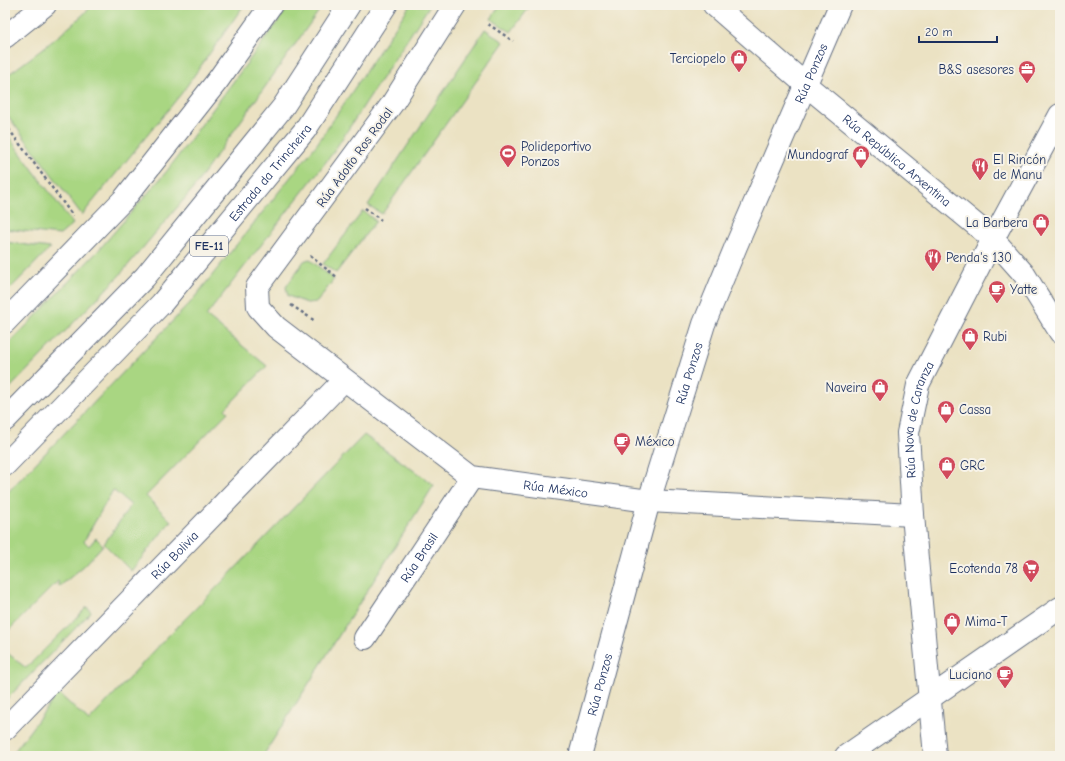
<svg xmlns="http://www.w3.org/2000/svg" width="1065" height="761" font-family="'Comic Neue',sans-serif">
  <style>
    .green { fill: #a9d682; stroke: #628270 }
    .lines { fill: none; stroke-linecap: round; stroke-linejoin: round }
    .minor-casing { stroke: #646e81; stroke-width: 24 }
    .highway-casing { stroke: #646e81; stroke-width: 24 }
    .path { stroke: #646e81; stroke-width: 2.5; stroke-dasharray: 3 3; stroke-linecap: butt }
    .minor { stroke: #fff; stroke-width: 22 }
    .highway { stroke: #fff; stroke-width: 22 }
    .labels { text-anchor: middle; stroke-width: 4; stroke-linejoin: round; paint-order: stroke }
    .shield { fill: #f7f3e8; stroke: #5d6a87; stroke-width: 1 }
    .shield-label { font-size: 12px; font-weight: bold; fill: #1b2f5e }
    .poi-label { font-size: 13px; fill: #1b2f5e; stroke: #f7f3e8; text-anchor: start }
    .street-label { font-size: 13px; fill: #1b2f5e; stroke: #f7f3e8 }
  </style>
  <rect width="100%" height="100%" fill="#f7f3e8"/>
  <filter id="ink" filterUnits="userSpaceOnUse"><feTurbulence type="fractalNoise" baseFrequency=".025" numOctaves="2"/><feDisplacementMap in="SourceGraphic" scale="8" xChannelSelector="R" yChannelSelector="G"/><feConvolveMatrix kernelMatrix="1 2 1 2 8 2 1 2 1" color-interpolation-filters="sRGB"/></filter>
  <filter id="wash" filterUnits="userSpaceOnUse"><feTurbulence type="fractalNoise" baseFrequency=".012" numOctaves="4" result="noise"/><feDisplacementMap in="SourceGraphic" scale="16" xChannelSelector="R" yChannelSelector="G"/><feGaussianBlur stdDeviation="0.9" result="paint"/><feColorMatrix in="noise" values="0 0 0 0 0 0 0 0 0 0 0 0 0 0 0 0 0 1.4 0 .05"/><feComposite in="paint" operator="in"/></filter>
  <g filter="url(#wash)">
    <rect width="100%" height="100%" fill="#ebe2c3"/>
    <!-- green -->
    <path class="green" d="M93,5h151l-63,89 -99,121 -77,-103v-35c31,-23 61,-45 88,-72z
      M290,5h33l-131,185 -74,87 -113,116v-45l92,-96 70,-81z
      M410,5h20l-98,149 -126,162 61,50 -42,43 3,3 -82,84 25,25 -40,50 -27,-27 27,-39 -18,-15 -29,51 5,5 7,-8 7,7 -18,20 -26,22 -1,-6 -53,53v-139l185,-192 127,-159z
      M500,5h31l-20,27 -20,-13z
      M485,29l19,13 -122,172 -14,-9z
      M5,132l68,92 -13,11 -55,-6z
      M363,211l13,10 -40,52 -13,-9z
      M5,242l45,6 -45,46z
      M309,259l25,20 -17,23 -10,1 -19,-7 -2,-9 18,-26z
      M364,435l70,50 -171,271h-252l47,-63 31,28 80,-86 54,-54z
      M87,607l4,5 -86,89v-50l21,17z"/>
  </g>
  <g filter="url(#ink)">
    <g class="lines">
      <!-- minor casing -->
      <g class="minor-casing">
        <g id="minor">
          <path id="s1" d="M455,5l-63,99 -135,183 1,20 18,20 196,150 177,24 264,14"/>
          <path id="s2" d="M714,5l92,80 187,154 31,35 36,58"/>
          <path d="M5,37l40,-32"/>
          <path d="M5,322l119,-123 94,-119 53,-75"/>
          <path id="s3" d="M365,638l107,-161"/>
          <path id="s4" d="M5,729l339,-349"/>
          <path id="s5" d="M580,756l69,-255 55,-177 32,-78 104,-241"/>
          <path d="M846,756l214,-148"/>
          <path id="s6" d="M935,756l-22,-241 -5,-82 10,-48 75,-146 67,-124"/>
        </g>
      </g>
      <!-- highway casing -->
      <g class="highway-casing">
        <g id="highway">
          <path d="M5,420l140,-143 138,-170 66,-102"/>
          <path id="s7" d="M5,465l157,-162 143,-173 81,-125"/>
        </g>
      </g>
      <!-- path -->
      <path class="path" d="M488,24l25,17
        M5,124l68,92
        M365,208l16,12
        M310,256l28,22
        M291,305l24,16"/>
      <!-- minor -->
      <use href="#minor" class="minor"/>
      <!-- highway -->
      <use href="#highway" class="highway"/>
    </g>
  </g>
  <!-- icons -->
  <defs>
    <g id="shop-pin" transform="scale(0.9)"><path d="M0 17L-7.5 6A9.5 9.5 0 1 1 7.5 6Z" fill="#d1495b" stroke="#f7f3e8"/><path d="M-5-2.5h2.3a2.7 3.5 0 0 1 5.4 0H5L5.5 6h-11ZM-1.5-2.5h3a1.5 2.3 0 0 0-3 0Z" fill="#fff"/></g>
    <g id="office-pin" transform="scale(0.9)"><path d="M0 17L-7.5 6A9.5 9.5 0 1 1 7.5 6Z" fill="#d1495b" stroke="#f7f3e8"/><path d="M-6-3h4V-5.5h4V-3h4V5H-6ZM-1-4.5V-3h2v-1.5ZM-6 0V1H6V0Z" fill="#fff"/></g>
    <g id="stadium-pin" transform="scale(0.9)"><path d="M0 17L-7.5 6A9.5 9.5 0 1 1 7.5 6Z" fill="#d1495b" stroke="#f7f3e8"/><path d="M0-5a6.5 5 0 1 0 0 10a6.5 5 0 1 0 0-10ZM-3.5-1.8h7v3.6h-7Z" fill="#fff"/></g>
    <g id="restaurant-pin" transform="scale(0.9)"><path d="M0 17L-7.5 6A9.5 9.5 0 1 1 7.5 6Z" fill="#d1495b" stroke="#f7f3e8"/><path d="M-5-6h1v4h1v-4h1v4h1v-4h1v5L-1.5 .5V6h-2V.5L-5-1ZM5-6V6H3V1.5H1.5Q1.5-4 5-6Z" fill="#fff"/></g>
    <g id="cafe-pin" transform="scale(0.9)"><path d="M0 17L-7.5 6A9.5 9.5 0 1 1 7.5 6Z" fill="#d1495b" stroke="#f7f3e8"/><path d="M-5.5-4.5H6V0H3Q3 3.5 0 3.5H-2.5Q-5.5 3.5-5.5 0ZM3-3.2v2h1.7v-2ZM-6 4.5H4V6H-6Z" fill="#fff"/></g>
    <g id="supermarket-pin" transform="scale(0.9)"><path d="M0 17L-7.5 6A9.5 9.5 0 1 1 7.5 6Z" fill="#d1495b" stroke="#f7f3e8"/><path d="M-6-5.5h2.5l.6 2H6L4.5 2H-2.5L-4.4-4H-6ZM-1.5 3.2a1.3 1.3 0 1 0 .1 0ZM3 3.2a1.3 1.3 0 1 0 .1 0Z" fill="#fff"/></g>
  </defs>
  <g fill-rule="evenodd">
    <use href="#shop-pin" x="739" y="58"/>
    <use href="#office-pin" x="1027" y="69"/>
    <use href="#stadium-pin" x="508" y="153"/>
    <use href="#shop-pin" x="861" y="154"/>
    <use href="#restaurant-pin" x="980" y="166"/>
    <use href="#shop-pin" x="1041" y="222"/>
    <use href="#restaurant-pin" x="933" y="257"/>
    <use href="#cafe-pin" x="997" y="289"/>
    <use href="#shop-pin" x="970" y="336"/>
    <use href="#shop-pin" x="880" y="387"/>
    <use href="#shop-pin" x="946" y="409"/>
    <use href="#cafe-pin" x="622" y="441"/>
    <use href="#shop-pin" x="947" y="465"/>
    <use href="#supermarket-pin" x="1031" y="568"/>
    <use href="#shop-pin" x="952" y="621"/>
    <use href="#cafe-pin" x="1005" y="674"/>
  </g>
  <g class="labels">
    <!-- shield labels -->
    <rect class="shield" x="190" y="236" width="38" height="20" rx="3"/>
    <g class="shield-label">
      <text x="209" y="250">FE-11</text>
    </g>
    <!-- poi labels -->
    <g class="poi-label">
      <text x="726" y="63" text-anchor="end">Terciopelo</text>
      <text x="1014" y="74" text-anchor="end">B&amp;S asesores</text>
      <text x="521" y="151">Polideportivo<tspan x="521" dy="15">Ponzos</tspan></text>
      <text x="848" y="159" text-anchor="end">Mundograf</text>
      <text x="993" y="164">El Rincón<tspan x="993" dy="15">de Manu</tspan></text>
      <text x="1028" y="227" text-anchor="end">La Barbera</text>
      <text x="946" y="262">Penda's 130</text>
      <text x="1010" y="294">Yatte</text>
      <text x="983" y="341">Rubi</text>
      <text x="867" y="392" text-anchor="end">Naveira</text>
      <text x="959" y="414">Cassa</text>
      <text x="635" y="446">México</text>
      <text x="960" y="470">GRC</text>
      <text x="1018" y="573" text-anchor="end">Ecotenda 78</text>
      <text x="965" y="626">Mima-T</text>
      <text x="992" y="679" text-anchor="end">Luciano</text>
    </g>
    <!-- street labels -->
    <g class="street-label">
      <text dy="5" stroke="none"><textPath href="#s5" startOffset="722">Rúa Ponzos</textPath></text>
      <text transform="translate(354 157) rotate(-54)" y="5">Rúa Adolfo Ros Rodal</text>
      <text dy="5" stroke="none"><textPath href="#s2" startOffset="240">Rúa República Arxentina</textPath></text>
      <text dy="5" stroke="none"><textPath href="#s7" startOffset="395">Estrada da Trincheira</textPath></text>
      <text dy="5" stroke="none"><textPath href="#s5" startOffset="398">Rúa Ponzos</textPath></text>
      <text dy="5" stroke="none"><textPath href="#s6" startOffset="339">Rúa Nova de Caranza</textPath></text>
      <text dy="5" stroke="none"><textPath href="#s1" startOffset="723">Rúa México</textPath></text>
      <text dy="5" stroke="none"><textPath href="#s4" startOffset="243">Rúa Bolivia</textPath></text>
      <text dy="5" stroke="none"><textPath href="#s3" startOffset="97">Rúa Brasil</textPath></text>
      <text dy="5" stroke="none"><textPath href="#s5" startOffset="74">Rúa Ponzos</textPath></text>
    </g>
  </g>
  <!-- margin -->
  <rect width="1065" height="761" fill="none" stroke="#f7f3e8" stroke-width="20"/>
  <!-- scale -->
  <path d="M919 36v6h78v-6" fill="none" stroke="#1b2f5e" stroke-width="2"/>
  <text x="925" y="36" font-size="12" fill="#1b2f5e" stroke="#f7f3e8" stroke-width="3" paint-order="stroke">20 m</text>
</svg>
